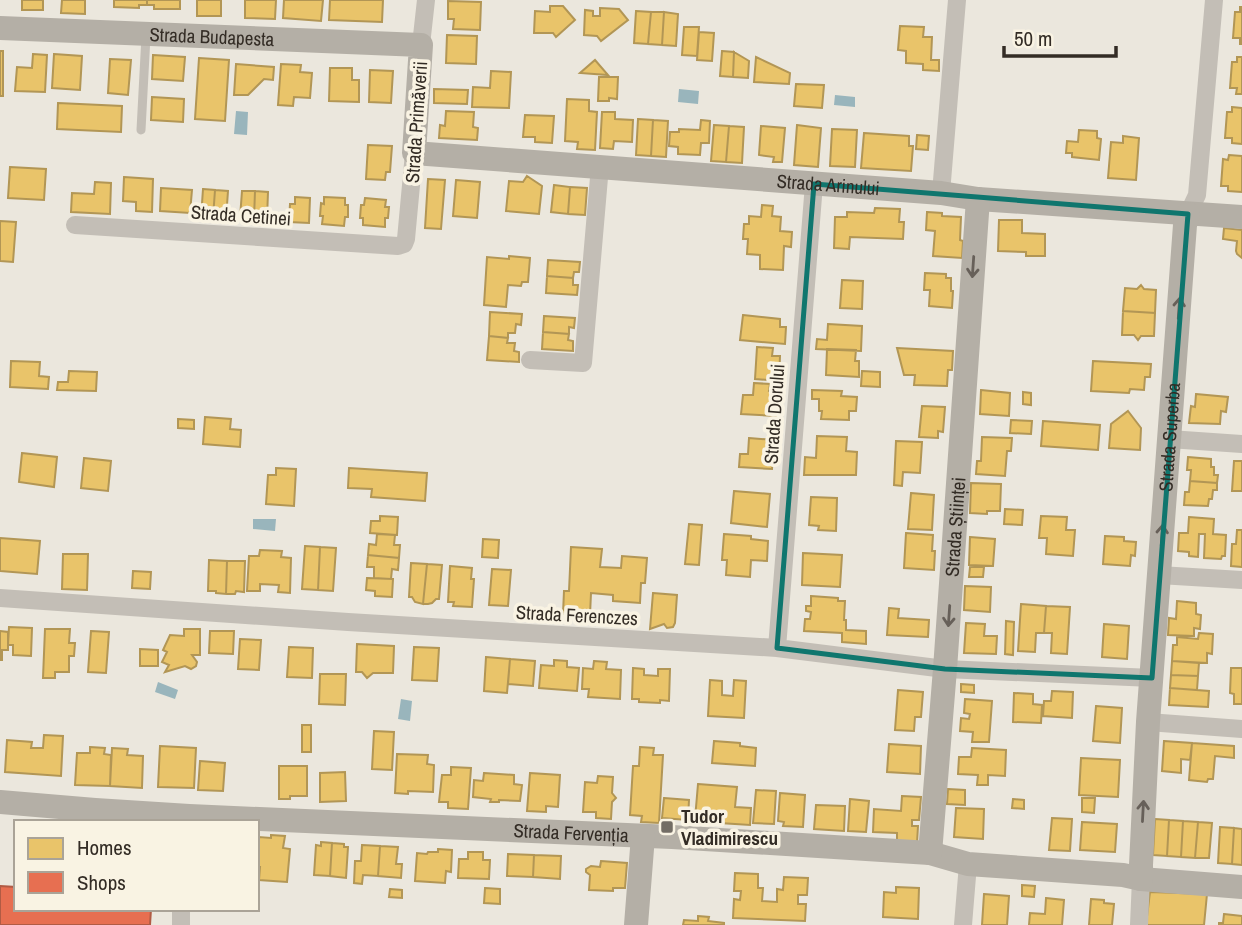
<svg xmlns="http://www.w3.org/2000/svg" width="1242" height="925" font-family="'Archivo Narrow',sans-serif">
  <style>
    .water { fill: #99b5bc }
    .homes { fill: #e9c46a; stroke: #b29655; stroke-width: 2 }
    .shops { fill: #e76f51; stroke: #b15b44; stroke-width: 2 }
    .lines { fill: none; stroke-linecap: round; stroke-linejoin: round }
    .lane { stroke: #c3beb6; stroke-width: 9 }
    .street { stroke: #c3beb6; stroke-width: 18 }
    .secondary { stroke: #b4afa6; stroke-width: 24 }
    .oneway { stroke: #676059 }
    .marked { fill: none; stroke: #0f766e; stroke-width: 5; stroke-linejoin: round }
    .poi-dot { fill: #736d65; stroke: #f9f3e3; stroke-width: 2.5 }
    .labels { text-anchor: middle; stroke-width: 7; stroke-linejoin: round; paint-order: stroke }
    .street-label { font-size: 19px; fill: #332c25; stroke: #f9f3e3 }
    .poi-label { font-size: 19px; font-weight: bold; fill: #332c25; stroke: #f9f3e3; text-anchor: start }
  </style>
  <rect width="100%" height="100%" fill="#ebe7dd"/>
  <!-- water -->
  <path class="water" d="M679,89l20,2 -1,13 -20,-2z
    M835,95l20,2v10l-21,-2z
    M236,111l12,1 -1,23 -13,-1z
    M253,519h23l-1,12 -22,-2z
    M158,682l20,8 -3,9 -20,-7z
    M401,699l11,2 -2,20 -12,-2z"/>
  <!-- homes -->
  <path class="homes" d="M22,0h21v10h-21z
    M62,0h23v14l-24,-1z
    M114,0h33v5h-8v3l-25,-1z
    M147,0h33v9h-26v-4h-7z
    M197,0h24v16h-24z
    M245,0h31l-1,19 -30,-1z
    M284,0h39l-2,21 -38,-3z
    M330,0h53l-1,22 -53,-2z
    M448,1l33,1 -1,28 -27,-1 1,-10h-6z
    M550,6h13l12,14 -19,17 -3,-4h-19l1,-22 15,1z
    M1240,7h2v37h-2v-6h-7l2,-26h5z
    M600,8l19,1 9,11 -27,21 -4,-5 -13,-1 1,-25 8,1v5h7z
    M636,11l15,1 -3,32 -14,-1z
    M651,12h13l-2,33 -14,-1z
    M664,12l14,2 -2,32 -14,-1z
    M900,26l24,1 -1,10h9l-1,23h8v11l-16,-1v-6l-17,-1v-12l-8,-1z
    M684,27h15l-2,29 -15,-1z
    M699,32l15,1 -2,28 -15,-1z
    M447,35l30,1 -1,28 -30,-1z
    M0,51h3v45h-3z
    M722,51l12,1 -1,25 -13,-1z
    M734,52l15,9 -1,17 -15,-1z
    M33,54l14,1 -2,37 -30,-1 2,-24 15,1z
    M54,54l28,2 -2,34 -28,-2z
    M153,55l32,2 -2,24 -31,-2z
    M756,57l34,16 -1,11 -35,-2z
    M1237,57h5v37h-6l1,-6h-7l2,-26h5z
    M199,58l30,2 -4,61 -30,-2z
    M110,59l21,1 -3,35 -20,-2z
    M595,60l13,15 -28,-2z
    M236,64l38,3 -1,13 -9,-1 -16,16h-14z
    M281,64l20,1 -1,7 12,1 -2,25 -16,-1 -1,9 -15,-1z
    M330,68h22v12h7v22l-30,-1z
    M370,70l23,1 -2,32 -22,-1z
    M491,71l20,1 -2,36 -37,-1 1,-20 17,1z
    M599,77h19l-1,22 -8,-1v3h-11z
    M796,84l28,1 -2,23 -28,-2z
    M434,89l34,1 -1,14 -33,-1z
    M152,97l32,2 -1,23 -32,-2z
    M567,99l22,1v11l8,1 -2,38 -18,-1 1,-7 -13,-1z
    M58,103l64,3 -1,26 -64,-3z
    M1232,107l10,1v36l-10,-1v-5h-7l2,-26h5z
    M446,111l28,1 -1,15 5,1 -1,12 -38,-2 1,-13 5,1z
    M602,112h13v7l18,1 -1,22 -18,-1 -1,8 -13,-1z
    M525,115l29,1 -2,27 -17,-1v-5h-12z
    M638,119l15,1 -2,36 -15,-1z
    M653,120l15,1 -2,36 -15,-1z
    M701,120l9,1 -1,22h-8l-1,12 -22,-1v-7l-9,-1 1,-14h9v-3l21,1z
    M714,125l15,1 -3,36 -15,-1z
    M797,125l24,3 -3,39 -24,-2z
    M729,126l15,1 -2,36 -16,-1z
    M761,126l24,2 -3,34h-9l1,-5 -15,-2z
    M832,129l25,1 -2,37 -25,-1z
    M1079,130l18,1v7l4,1 -2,21 -27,-3v-4h-6l1,-12 11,1z
    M864,133l45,3v10h4l-2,25 -50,-3z
    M917,135l12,1 -1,14 -12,-1z
    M1123,136l16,2 -3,42 -28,-2 3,-36 12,1z
    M368,145l24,1 -2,26h-4l-1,8 -19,-1z
    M1229,155l13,1v36l-14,-1v-5h-7l2,-27 5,1z
    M10,167l36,2 -2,31 -36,-2z
    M527,176l15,10 -3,28 -33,-3 3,-30 14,1z
    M124,177l29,2 -1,33 -16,-1v-9l-13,-1z
    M428,179l17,1 -4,49 -16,-1z
    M456,180l24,2 -3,36 -24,-2z
    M95,182l16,1 -1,31 -39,-2 1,-19 22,1z
    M554,185l16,2 -2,27 -17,-2z
    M570,187l17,1 -2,27 -17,-1z
    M161,188l31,2 -2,23 -30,-2z
    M203,189l12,1 -2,28h-12z
    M215,190l13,1 -2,28 -13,-1z
    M242,191h13l-1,28 -14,-1z
    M255,191l13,1 -1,27h-13z
    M295,197l15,1 -1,25 -20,-1 1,-18h5z
    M324,197l21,1v7h3v12h-3l-1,9 -22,-2 1,-8h-3l1,-13 3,1z
    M365,198l21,2 -1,7h4l-1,11h-3v9l-22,-2v-7h-3l1,-13h3z
    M762,205l11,1 -1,10 9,1 -1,14 12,1 -1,15 -7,-1 -1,24 -23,-1v-14l-13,-1 1,-15h-5l1,-15h5v-8l12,1z
    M875,208l25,1 -1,13h5l-1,17 -53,-2 -1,12 -15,-1 1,-31h12v-5l27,1z
    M927,212l15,1v3l19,1 -1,23 3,1 -1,17 -29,-2 2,-25 -9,-1z
    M999,220h23v13l23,1v22h-19v-4l-28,-1z
    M0,221l16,1 -3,40 -13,-1z
    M1224,228l18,2v28l-5,-4 -1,-3 1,-10 -14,-2z
    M509,256l21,2 -2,24h-6l-1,4 -13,-1 -2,22 -22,-2 3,-48 22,2z
    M548,260l32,2 -1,10h-5l-1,6 -26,-2z
    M925,273l21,1v4h5v13h2l-1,17 -23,-2 1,-16h-6z
    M547,276l26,2v7h5l-1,10 -31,-2z
    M842,280l21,1 -1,28 -22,-1z
    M1141,285l3,4 12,1 -1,23 -32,-2 2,-23 12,1z
    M1123,311l32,2 -1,23h-13l-3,4 -4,-5h-12z
    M490,312l32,2 -1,11 -5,-1 -1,9h-7v5l-19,-2z
    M743,315l37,4v8h6l-1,17 -45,-4z
    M544,316l31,2 -1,10 -5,-1v7l-26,-2z
    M828,324l34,2 -1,25 -45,-2 1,-10 10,1z
    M543,332l26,2 -1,6 5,1v10l-31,-2z
    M489,336l19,2 -1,5h8l-1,8 5,1v10l-32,-2z
    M757,347l16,1 -1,8h8l-1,25 -24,-2z
    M897,348l56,3 -1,19h-4l-1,16 -33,-1 1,-10h-11z
    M827,349l29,1 -1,11h4v16l-33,-2z
    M11,361l29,1 -1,14 10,1 -1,12 -38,-2z
    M1093,361l58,3 -1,13h-5l-1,13 -14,-1 -1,4 -38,-2z
    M69,371l28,1 -1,19 -39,-1 1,-8h10z
    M862,371l18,1v15l-19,-1z
    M754,383l16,1 -1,7 9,1 -2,24 -35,-2 2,-19h10z
    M812,390l30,1 -1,5 16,1 -1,14h-7v9l-28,-1 1,-8h-3v-12h-7z
    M981,390l29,3 -1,23 -29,-2z
    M1023,392l8,1v12l-8,-1z
    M1196,394l32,3 -2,15 -5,-1 -1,13 -31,-1 2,-17 4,1z
    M922,406l23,1 -2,25 -5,-1v7l-19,-1z
    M1128,411l13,17 -1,22 -31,-2 2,-24z
    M205,417l26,2 -1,10 11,1 -1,17 -37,-3z
    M178,419l16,1v9l-16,-1z
    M1011,420l21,1 -1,13 -21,-1z
    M1043,421l57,4 -2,25 -57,-4z
    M817,436l30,1 -1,14 11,1 -1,23h-52l1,-18 11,1z
    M982,437l30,1 -1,13h-4l-2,25 -29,-2 1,-13h4z
    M749,438l25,2 -2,29 -33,-2 1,-13h8z
    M896,441l26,1 -2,31 -17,-1 -1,14 -8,-1z
    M22,453l35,4 -3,30 -35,-5z
    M1188,457l23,2v8h3v8h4l-1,8 -27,-2 1,-11h-4z
    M84,458l27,3 -3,30 -27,-3z
    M1234,461h8v30h-10z
    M276,468l20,1 -2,37 -28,-2 2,-29h8z
    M349,468l78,5 -2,28 -54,-4 1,-8 -24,-1z
    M1190,481l27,2v7h-4l-1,9h-3l-1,7 -24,-1 1,-13h4z
    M971,483l30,1 -1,27h-13v3l-17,-1z
    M734,491l36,3 -3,33 -36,-4z
    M911,493l23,2 -2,35 -24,-1z
    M811,497l26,1 -1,33 -18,-1 1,-4 -10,-1z
    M1005,509l18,1 -1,15 -18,-1z
    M380,516l18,1 -1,18 -27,-2 1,-12h9z
    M1041,516l26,1 -1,13h9l-2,26 -27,-2 1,-16h-8z
    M1189,517l25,2 -1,15 13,1 -1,21h-3l-1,3 -17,-1 1,-24h-6l-1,23 -9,-1v-4l-11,-1 1,-18h9z
    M689,524l13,1 -3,40 -14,-1z
    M1237,530h5v37l-11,-1 1,-22h4z
    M906,533l27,2 -1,16h3l-1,19 -30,-2z
    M377,534l18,1 -1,10h6l-1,13 -31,-3 1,-11 7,1z
    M724,534l27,2v3l17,2 -1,20 -16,-1 -1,17 -24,-2 1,-15h-5z
    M1105,536l19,1v4l12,1 -1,14 -4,-1 -1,11 -27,-2z
    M970,537l25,2 -2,27 -24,-1z
    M0,538l40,3 -3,33 -37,-3z
    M483,539l16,1 -1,18 -16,-1z
    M305,546l15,1 -2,43 -16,-1z
    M320,547l16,1 -3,43 -15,-1z
    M571,547l31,2 -2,18 21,1 1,-12 25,2 -2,25h-4l-1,20 -27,-2v-6l-22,-2 -1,22 -27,-1 1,-23h5z
    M260,550l22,1 -1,6 10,1 -1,35 -12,-1 1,-7 -19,-1v7h-13l2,-35h10z
    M803,553l39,2 -2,32 -38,-2z
    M63,554h25l-1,36 -25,-1z
    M368,555l31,3 -1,12 -6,-1 -1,10 -17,-1v-11h-7z
    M209,560l18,1 -1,33 -10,-1v-2h-8z
    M227,561h18l-1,31 -8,-1 -1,3h-9z
    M411,563l16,1 -4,40 -8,-2 -3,-5h-3z
    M427,564l15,1 -3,34h-3l-4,4 -4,1h-5z
    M450,566l22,2 -1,11h3l-2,28 -19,-1 1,-4h-6z
    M970,567h14l-1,10h-14z
    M492,569l19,1 -3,36 -19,-1z
    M133,571l18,1 -1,17 -18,-1z
    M367,578l26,1 -1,18 -17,-1v-5l-9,-1z
    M965,586l26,1 -1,25 -26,-2z
    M653,593l24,2 -2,28 -2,4 -6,1 -3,-4 -14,5z
    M811,596l27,2v3h7l-1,19h2v10l20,1v13l-24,-2v-9l-38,-2 1,-12h5l1,-7 -5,-1v-5h5z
    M1177,601l19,2v11l5,1 -1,14 -6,-1v8l-26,-1 1,-17 7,1z
    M1021,604l25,2 -2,27h-8l-1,19 -17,-1z
    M1046,606l24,1 -3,47 -16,-1 1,-20h-8z
    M889,608l10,1 -1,9 31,2 -1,17 -41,-2z
    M1006,621l8,1 -1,33 -8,-1z
    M966,623l19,1 -1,12h13l-1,18 -32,-1z
    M1104,624l25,2 -2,33 -25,-2z
    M9,627l23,1 -1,28 -18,-1v-10h-5z
    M45,629h25l-1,14h6l-1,13h-5v16h-14v6h-12z
    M184,629h16v26h-8l5,7 -1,4 -5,3 -6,-3 -20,6 4,-7 -7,-3 5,-10 -4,-2 7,-15 14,1z
    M0,631l8,1v18h-6v10h-2z
    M91,631l18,1 -3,41 -18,-1z
    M210,631h24l-1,23 -24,-1z
    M1199,633l14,1 -1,20 -5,-1v10l-35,-2 1,-16h4v-8l21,2z
    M240,639l21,1 -2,30 -21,-1z
    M357,644l37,2 -1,27h-20l-6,5 -5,-6h-6z
    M289,647l24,1 -1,30 -25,-1z
    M414,647l25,1 -2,33 -25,-1z
    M140,649l18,1v16h-18z
    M486,657l24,2 -3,34 -23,-2z
    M510,659l25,2 -2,25 -25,-2z
    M554,660l13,1v6l12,1 -2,23 -38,-3 2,-23 13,1z
    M594,661l13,1 -1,7 15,1 -1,29 -32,-2 1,-8h-7l1,-21 10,1z
    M1172,661l27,2 -1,13 -27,-1z
    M633,668l11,1v6l14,1v-7h12l-1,32 -9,-1v3l-21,-1v-3h-7z
    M1231,668h11v36h-8v-10l-4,-1z
    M320,674h26l-1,31 -26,-1z
    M1171,675l27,1 -1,14 -27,-2z
    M710,680l12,1v14l11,1 1,-16 12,1 -2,37 -36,-2z
    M961,684l13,1v8l-13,-1z
    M1170,688l39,3 -1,16 -39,-2z
    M898,690l25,2 -2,25h-6l-1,14 -19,-1z
    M1052,691l21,1 -1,26 -29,-2 1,-15h7z
    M1014,693l19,1v10l9,1 -1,18 -28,-1z
    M965,699l27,2 -3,41h-17l1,-10 -13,-1 1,-13 8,1 1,-5 -6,-1z
    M1096,706l26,2 -2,35 -27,-2z
    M302,725h9v27h-9z
    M374,731l20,1 -2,38 -20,-1z
    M44,735l19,1 -2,40 -56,-4 2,-32 25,2 -1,6h12z
    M714,741l26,2v3l16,2 -1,18 -43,-3z
    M1164,741l28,2 -2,17 -9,-1v14l-19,-2z
    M1192,743l42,3v12l-19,-2 -2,23h-5l-1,3 -18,-2z
    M889,744l32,2 -1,28 -33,-2z
    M160,746l36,2 -2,40 -36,-1z
    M90,747l15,1 -1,6 7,1 -1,31 -35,-1 2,-32h13z
    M640,747l14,1 -1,7h10l-4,68 -18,-1 1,-6 -12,-1 3,-49h6z
    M112,748l16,1 -1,6 16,1 -1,32 -32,-2z
    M972,748l34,2 -1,26 -17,-1v10h-11l1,-10 -20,-1 1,-17h12z
    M397,754l31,1 -1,9 7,1 -1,27 -25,-1v3l-13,-1z
    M1081,758l39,2 -2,37 -39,-2z
    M200,761l25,2 -2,28 -25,-1z
    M279,766h28v30h-17v3h-11z
    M451,767l20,1 -3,41 -20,-1v-6h-9l3,-27h9z
    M345,772l1,29 -26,1v-29z
    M484,773l30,2v9l8,1 -2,16 -21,-1v2h-9l1,-3 -18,-2 1,-17 9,1z
    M530,773l30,2 -2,32 -12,-1v6l-19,-1z
    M598,776l15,1 -1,16 4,5 -4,4 -1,17 -15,-1v-6h-13l2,-30 12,1z
    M698,784l39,3 -2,20 16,1 -1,17 -30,-2 1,-3 -26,-1z
    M948,789l17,1v15l-18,-1z
    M756,790l20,1 -2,33 -21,-1z
    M780,793l25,2 -2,32 -20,-1 1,-4 -6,-1z
    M902,796l19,1 -2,23h-7v6h6l-1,17 -20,-2v-8l-24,-1 1,-23 27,2z
    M664,798l25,2 -1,20 -26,-2z
    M1082,798h13l-1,15 -12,-1z
    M850,799l19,2 -3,31 -18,-1z
    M1013,799l11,1v9l-12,-1z
    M816,805l29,1 -1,25 -30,-2z
    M956,808l28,1 -1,30 -29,-2z
    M1052,818l20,1 -2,32 -21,-1z
    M1155,819l14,1 -2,36 -14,-1z
    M1169,820l14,1 -2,36 -14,-1z
    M1183,821l15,1 -3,36 -14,-1z
    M1082,822l35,2 -2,28 -35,-2z
    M1198,822l14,1 -3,35h-14z
    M1220,827l14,1 -2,36 -14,-1z
    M1234,828l8,1v36l-10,-1z
    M271,835l14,1 -2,12 7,1 -3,33 -28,-2 1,-13h-3l2,-30 12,1z
    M321,842l11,1 -2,33 -16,-1 2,-30 5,1z
    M332,843l12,1v3h4l-2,31 -16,-2z
    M362,845l18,1 -2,30 -15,-1 -1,9 -8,-1 1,-22h6z
    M380,846l18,1 -2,17h6l-1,14 -23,-2z
    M438,849l14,1 -1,22 -5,-1 -1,12 -30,-2 2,-28 10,1 1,-2h10z
    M468,852h15v8h7l-1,19 -31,-1 1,-19h9z
    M508,854l26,1 -1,22 -26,-1z
    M534,855l27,1 -1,23 -27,-2z
    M601,861l26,2 -2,25h-12v3l-24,-1 1,-15 -4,-3v-3l5,-3 9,1z
    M735,873l23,1v14h5l-1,13 15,1v-13l6,1 1,-13 24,1 -1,17h-9v9h8l-1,17 -72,-3 1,-19 6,1 1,-9h-7z
    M1022,885l13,1 -1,11 -12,-1z
    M896,887l23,1 -1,31 -35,-2 1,-25 12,1z
    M485,888l15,1v15l-16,-1z
    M390,889l12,1v8l-13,-1z
    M1150,892l57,2 -3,31h-58z
    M984,894l25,2 -2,29h-25z
    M1046,898l18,2 -2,25h-33l1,-12 15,1z
    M1091,899l13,1v3l10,1 -2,21h-23z
    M1224,914l18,2v9h-23v-2h4z
    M698,916l11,1 -1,4 16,2v2h-41l1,-5 14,1z"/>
  <!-- shops -->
  <path class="shops" d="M0,886l16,1v22h135l-1,16h-150z"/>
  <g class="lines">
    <!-- lane -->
    <path class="lane" d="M141,130l5,-94"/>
    <!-- street -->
    <path class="street" d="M421,45l5,-45
      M941,193l16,-193
      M1188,214l9,-19 17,-195
      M75,225l323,21 6,-2 2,-5 8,-86
      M530,360l53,3 17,-197
      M1169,439l73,5
      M1159,575l83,5
      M0,598l348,24 429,26 168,21 207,9
      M777,648l37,-464
      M1148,722l94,7
      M181,925v-16
      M963,925l5,-61
      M1139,925l2,-46"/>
    <!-- secondary -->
    <g class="secondary">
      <path id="s1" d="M0,28l421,17 -7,108 527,40 37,6 264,18"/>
      <path id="s2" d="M0,802l95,8 94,6 483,21 258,16 38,11 155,11 18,4 101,8"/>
      <path id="s3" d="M930,853l15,-184 33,-470"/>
      <path id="s4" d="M1141,879v-14l7,-143 37,-497 3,-11"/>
      <path d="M636,925l7,-89"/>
    </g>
  </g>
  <!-- one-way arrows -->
  <defs><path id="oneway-shaft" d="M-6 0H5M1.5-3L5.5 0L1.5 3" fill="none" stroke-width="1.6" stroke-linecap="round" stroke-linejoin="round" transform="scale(1.75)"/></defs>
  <g class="oneway">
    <use href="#oneway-shaft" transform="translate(973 267) rotate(94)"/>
    <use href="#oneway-shaft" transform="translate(1179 308) rotate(-86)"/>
    <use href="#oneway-shaft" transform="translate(1162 535) rotate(-86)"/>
    <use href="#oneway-shaft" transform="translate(949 616) rotate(94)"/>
    <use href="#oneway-shaft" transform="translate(1143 811) rotate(-87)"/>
  </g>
  <!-- marked area -->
  <path class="marked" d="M814,184l374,30 -36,464 -207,-9 -168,-21z"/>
  <!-- markers -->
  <rect class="poi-dot" x="660" y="820" width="14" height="14" rx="3.5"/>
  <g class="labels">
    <!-- street labels -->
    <g class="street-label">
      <text dy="7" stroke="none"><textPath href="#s1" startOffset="212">Strada Budapesta</textPath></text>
      <text transform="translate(416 122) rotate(-86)" y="7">Strada Primăverii</text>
      <text dy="7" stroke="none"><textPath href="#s1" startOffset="945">Strada Arinului</textPath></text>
      <text transform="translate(241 215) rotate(4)" y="7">Strada Cetinei</text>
      <text transform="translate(774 414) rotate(-86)" y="7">Strada Dorului</text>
      <text dy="7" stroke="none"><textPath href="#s4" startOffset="443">Strada Superba</textPath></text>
      <text dy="7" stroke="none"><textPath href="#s3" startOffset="327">Strada Științei</textPath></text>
      <text transform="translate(577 615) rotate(3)" y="7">Strada Ferenczes</text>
      <text dy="7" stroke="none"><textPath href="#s2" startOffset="572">Strada Fervenția</textPath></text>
    </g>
    <!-- poi labels -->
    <g class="poi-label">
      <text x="681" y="823">Tudor<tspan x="681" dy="22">Vladimirescu</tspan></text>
    </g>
  </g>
  <!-- legend -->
  <rect x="14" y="820" width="245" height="91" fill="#f9f3e3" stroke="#aaa397" stroke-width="2"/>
  <rect x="28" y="838" width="35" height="21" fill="#e9c46a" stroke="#aaa397" stroke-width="2"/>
  <text x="77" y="855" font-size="21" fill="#332c25">Homes</text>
  <rect x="28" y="872" width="35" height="21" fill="#e76f51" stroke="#aaa397" stroke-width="2"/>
  <text x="77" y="890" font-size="21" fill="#332c25">Shops</text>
  <!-- scale -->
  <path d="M1004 46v10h112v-10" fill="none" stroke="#332c25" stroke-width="3.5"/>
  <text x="1014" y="46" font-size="21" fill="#332c25" stroke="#f9f3e3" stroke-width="5" paint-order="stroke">50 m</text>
</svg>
